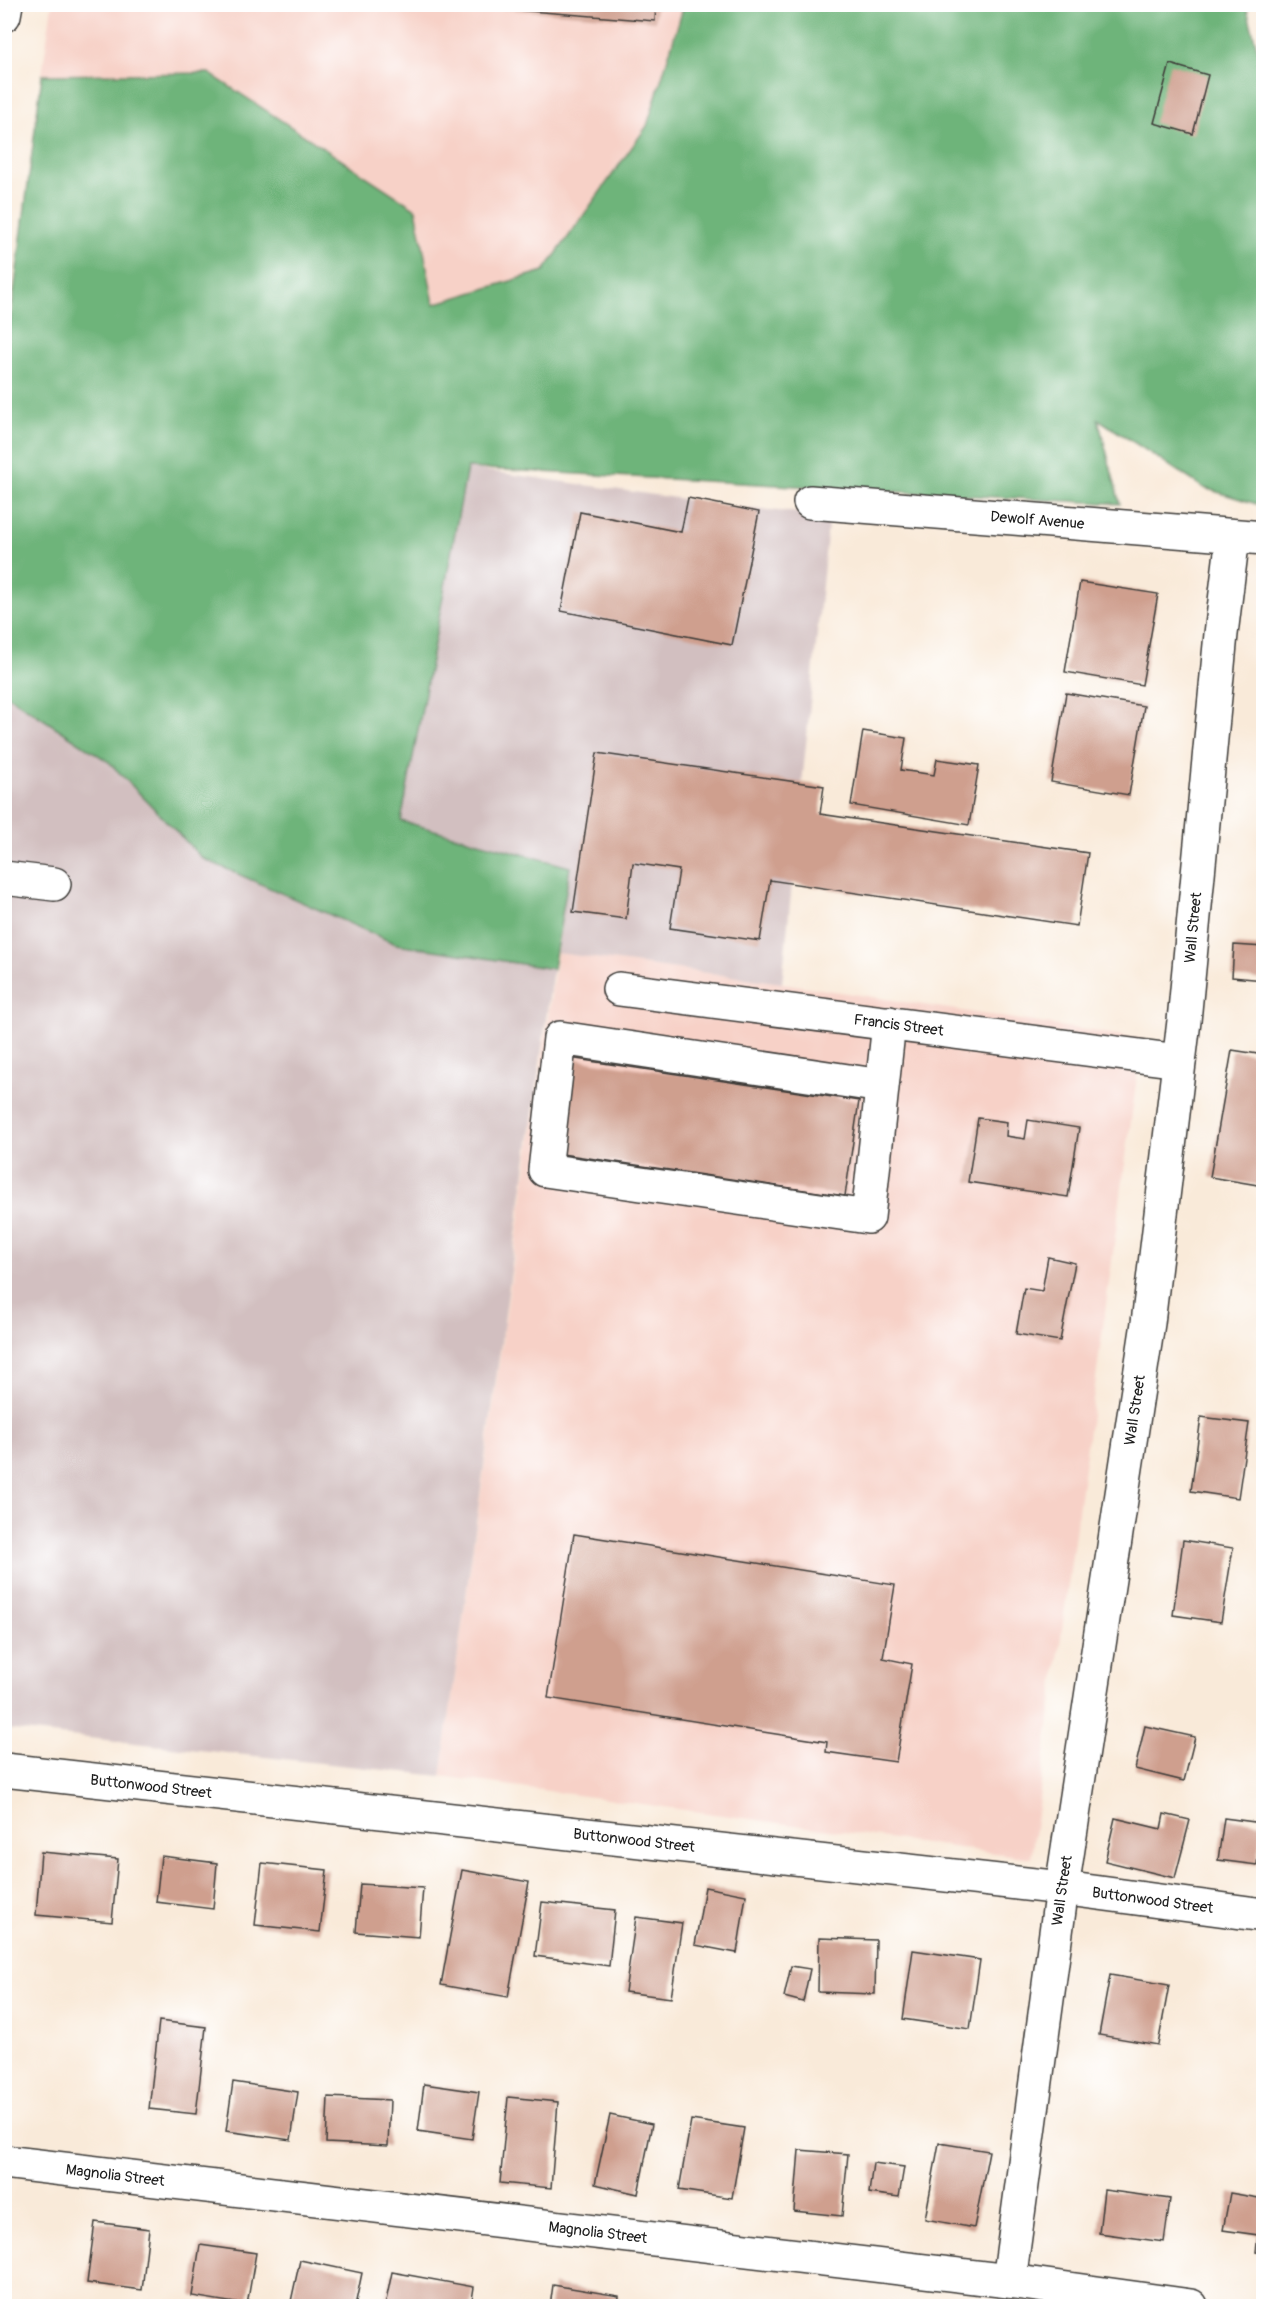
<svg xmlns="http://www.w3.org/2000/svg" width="1268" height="2311" font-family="Pangolin,sans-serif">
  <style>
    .built { fill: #f7d1c7 }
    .industrial { fill: #d2bfc0 }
    .forest { fill: #6eb47a; stroke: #45684b; stroke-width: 1.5 }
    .building { fill: #cf9f8e }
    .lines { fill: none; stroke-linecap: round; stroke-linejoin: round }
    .minor-casing { stroke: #3d3b38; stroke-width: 36 }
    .minor { stroke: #fff; stroke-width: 33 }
    .labels { text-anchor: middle; stroke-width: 5; stroke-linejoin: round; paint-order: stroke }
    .street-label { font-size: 15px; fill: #1c1c1c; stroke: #fff }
  </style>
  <rect width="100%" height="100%" fill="#fff"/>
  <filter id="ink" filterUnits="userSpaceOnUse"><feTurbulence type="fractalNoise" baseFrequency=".0167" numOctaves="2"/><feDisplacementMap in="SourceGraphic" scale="12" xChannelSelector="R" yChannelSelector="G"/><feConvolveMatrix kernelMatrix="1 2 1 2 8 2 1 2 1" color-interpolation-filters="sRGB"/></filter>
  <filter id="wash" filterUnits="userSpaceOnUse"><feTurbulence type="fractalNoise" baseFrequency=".008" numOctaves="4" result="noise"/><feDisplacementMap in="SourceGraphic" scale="24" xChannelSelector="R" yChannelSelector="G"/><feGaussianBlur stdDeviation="1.35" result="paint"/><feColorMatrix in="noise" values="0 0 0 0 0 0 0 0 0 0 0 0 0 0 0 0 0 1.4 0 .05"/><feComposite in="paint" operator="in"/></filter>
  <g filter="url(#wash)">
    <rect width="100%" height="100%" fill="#f9ead9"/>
    <!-- built -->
    <path class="built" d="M52,5h632l-37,121 -103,145 -110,33 -18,-95 -374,-134z
      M557,953l225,30 360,56 -111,819 -590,-82z"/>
    <!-- industrial -->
    <path class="industrial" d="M467,468l285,41 77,6 -47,468 -225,-30 13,-86 -169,-45z
      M4,694l105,68 93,96 194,86 157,25 -112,807 -436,-47z"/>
    <!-- forest -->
    <path class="forest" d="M684,5h562l14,55 4,1v188l-4,18 4,5 -1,234 -59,-18 -106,-69 22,85 -653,-36 -66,353 169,46 -17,102 -157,-25 -194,-86 -93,-96 -104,-68 -1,-324 38,-295 167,-2 207,136 18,95 110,-33 103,-145z"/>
    <g id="blocks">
      <!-- building -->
      <path class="building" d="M465,4h191l-1,17 -190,-15z
        M1170,64l38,11 -15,59 -39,-11z
        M688,498l71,14 -27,133 -171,-34 19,-99 101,20z
        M1080,582l78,12 -16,91 -77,-13z
        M1066,693l78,13 -15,89 -78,-13z
        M863,731l43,7 -5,32 33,5 3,-16 42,6 -10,60 -118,-20z
        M597,753l227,33 -4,28 268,39 -11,73 -307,-46 -10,61 -90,-13 9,-58 -46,-7 -7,56 -53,-7z
        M1234,945l30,2v33l-32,-3z
        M1232,1050l32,5v131l-54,-9z
        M569,1058l290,43 -14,95 -290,-43z
        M978,1118l29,4 -1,14 19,3 3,-19 51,8 -11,69 -100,-15z
        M1048,1257l27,6 -15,78 -44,-7 8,-46 18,3z
        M1201,1417l48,6 -11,75 -47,-7z
        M574,1534l321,51 -12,73 29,6 -16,98 -70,-10 1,-10 -279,-44z
        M1183,1540l50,8 -12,74 -48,-7z
        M1145,1726l50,11 -11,44 -49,-12z
        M1164,1814l26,6 -15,58 -70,-17 10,-43 46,11z
        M1224,1818l38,5 -5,42 -39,-5z
        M41,1852l77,7 -6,63 -76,-7z
        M161,1856l56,7 -4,46 -57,-7z
        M262,1863l65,7 -7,62 -65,-7z
        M462,1870l67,12 -21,115 -67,-12z
        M360,1884l63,4 -4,49 -63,-5z
        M705,1887l41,8 -9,58 -42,-8z
        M542,1902l73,8 -6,56 -74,-10z
        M636,1917l46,6 -11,75 -46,-6z
        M819,1938l57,2 -1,54 -57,-2z
        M913,1950l67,10 -10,69 -67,-10z
        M791,1966l19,3 -7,33 -19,-5z
        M1110,1975l59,10 -11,60 -59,-10z
        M159,2021l47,6 -10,87 -47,-5z
        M233,2082l65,10 -7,48 -65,-9z
        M424,2084l55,8 -7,47 -54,-8z
        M328,2097l62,3 -2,46 -62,-3z
        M508,2097l50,5 -7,86 -51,-5z
        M610,2115l42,9 -14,70 -43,-10z
        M691,2120l53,8 -12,70 -53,-8z
        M939,2143l50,8 -15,77 -49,-9z
        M799,2150l49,4 -6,62 -48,-5z
        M873,2163l31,4 -5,30 -30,-4z
        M1104,2190l66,9 -6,43 -65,-9z
        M1230,2193l34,6v54l-8,-1 2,-17 -35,-5z
        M95,2222l54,7 -7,61 -55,-7z
        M200,2245l56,8 -9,52 -55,-9z
        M300,2260l62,13 -7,33h-65z
        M392,2272l82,15 -3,19h-86z
        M553,2285l66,11 -1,10h-68z"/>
    </g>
  </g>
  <g filter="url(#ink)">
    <use href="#blocks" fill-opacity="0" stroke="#3d3b38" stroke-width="1.5"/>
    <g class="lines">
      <!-- minor casing -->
      <g class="minor-casing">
        <g id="minor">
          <path d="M4,15l2,-11"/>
          <path id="s1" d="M810,502l454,36"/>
          <path d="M4,878l50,6"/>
          <path id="s2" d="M619,989l560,72"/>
          <path d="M882,1086l-322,-48 -15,132 323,47 21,-194"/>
          <path id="s3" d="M4,1770l1058,118 202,27"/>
          <path id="s4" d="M4,2162l1005,119 182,25"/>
          <path id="s5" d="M1009,2281l53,-393 86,-565 36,-302 37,-387 12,-98"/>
        </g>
      </g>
      <!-- minor -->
      <use href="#minor" class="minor"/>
    </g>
  </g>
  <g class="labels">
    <!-- street labels -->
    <g class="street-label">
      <text dy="5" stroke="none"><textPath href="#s1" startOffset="228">Dewolf Avenue</textPath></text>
      <text dy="5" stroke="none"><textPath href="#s5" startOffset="1366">Wall Street</textPath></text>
      <text dy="5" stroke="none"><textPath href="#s2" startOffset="282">Francis Street</textPath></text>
      <text dy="5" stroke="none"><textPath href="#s5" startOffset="880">Wall Street</textPath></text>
      <text dy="5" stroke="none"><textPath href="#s3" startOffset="148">Buttonwood Street</textPath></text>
      <text dy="5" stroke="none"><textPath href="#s3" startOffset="634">Buttonwood Street</textPath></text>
      <text dy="5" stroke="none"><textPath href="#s5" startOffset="394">Wall Street</textPath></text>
      <text dy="5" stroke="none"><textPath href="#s3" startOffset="1156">Buttonwood Street</textPath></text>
      <text dy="5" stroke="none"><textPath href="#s4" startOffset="112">Magnolia Street</textPath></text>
      <text dy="5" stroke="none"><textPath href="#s4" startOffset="598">Magnolia Street</textPath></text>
    </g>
  </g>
  <!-- margin -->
  <rect width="1268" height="2311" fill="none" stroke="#fff" stroke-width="24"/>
</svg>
